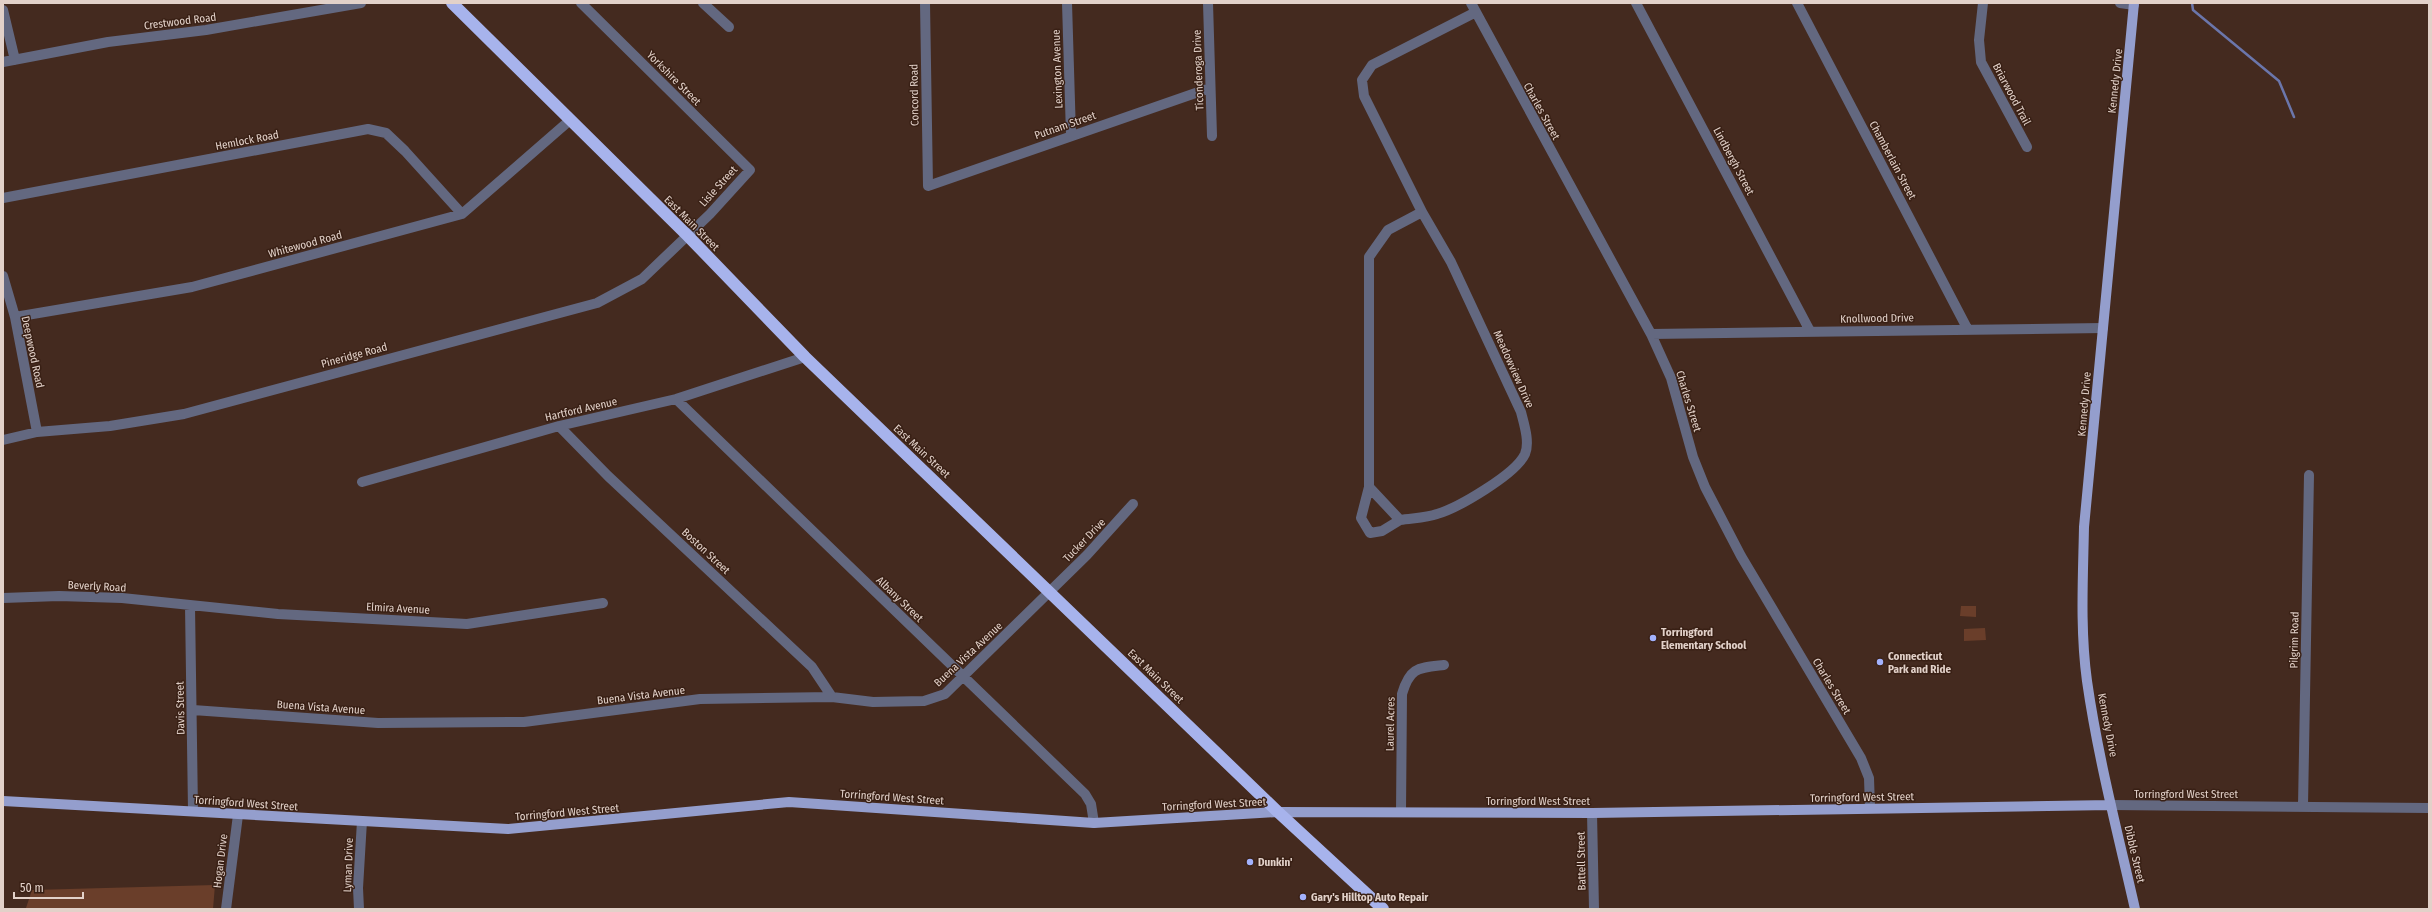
<svg xmlns="http://www.w3.org/2000/svg" width="2432" height="912" font-family="'Fira Sans Condensed',sans-serif">
  <style>
    .green { fill: #6a3e2a }
    .lines { fill: none; stroke-linecap: round; stroke-linejoin: round }
    .stream { stroke: #6b76ab; stroke-width: 2.5 }
    .minor { stroke: #636880; stroke-width: 10 }
    .major { stroke: #949ecd; stroke-width: 10 }
    .highway { stroke: #a7b3ec; stroke-width: 12 }
    .poi-dot { fill: #a3b2fd; stroke: #392015; stroke-width: 1.5 }
    .labels { text-anchor: middle; stroke-width: 3; stroke-linejoin: round; paint-order: stroke }
    .street-label { font-size: 11px; fill: #e2d1c9; stroke: #392015 }
    .poi-label { font-size: 11px; font-weight: bold; fill: #e2d1c9; stroke: #392015; text-anchor: start }
  </style>
  <rect width="100%" height="100%" fill="#442a1f"/>
  <!-- green -->
  <path class="green" d="M1961,606h15v11l-16,-1z
    M1985,628l1,12 -22,1v-12z
    M215,885l-2,24h-210l23,-1 6,-18z"/>
  <g class="lines">
    <!-- stream -->
    <path class="stream" d="M2192,3l1,7 86,71 15,36"/>
    <!-- minor -->
    <path class="minor" d="M703,3l26,24
      M925,3l3,183 282,-98
      M1067,3l4,132
      M1208,3l4,133
      M1471,3l180,331 20,44 22,79 12,30 36,69 120,202 8,20 1,30
      M1636,3l174,328
      M1797,3l170,325
      M1983,3l-4,37 2,22 46,85
      M2120,3l14,2
      M3,10l12,50
      M3,62l105,-20 98,-12 155,-27
      M3,198l365,-69 18,4 19,18 57,63
      M1422,212l29,50 70,150c3,12 9,30 4,42 -9,20 -67,54 -88,60 -11,4 -25,4 -37,6l-31,-33v-230l19,-27z
      M1422,212l-58,-116 -2,-16 10,-15 104,-53
      M3,276l12,41 22,115
      M15,317l177,-30 270,-73 107,-93
      M1651,334l452,-6
      M676,399l409,395 6,10 3,19
      M559,426l49,50 204,191 20,30
      M3,440l34,-8 73,-6 74,-12 413,-111 45,-24 68,-65 40,-44 -169,-167
      M362,482l197,-56 117,-27 129,-42
      M1369,487l-8,31 9,15 12,-2 18,-11
      M3,598l56,-2 63,2 156,16 189,10 136,-21
      M190,606l3,205
      M193,710l185,13 146,-1 176,-23 132,-2 41,5 51,-1 21,-7 142,-139 46,-51
      M2111,805l318,3
      M2303,806l6,-331
      M1401,812l1,-118c8,-27 16,-26 42,-29
      M1592,813l2,96
      M226,909l12,-94
      M359,909l-1,-21 4,-67"/>
    <!-- major -->
    <path class="major" d="M2134,3l-50,524c-1,51 -4,103 3,154 11,77 31,153 48,228
      M3,801l505,28 281,-27 305,21 184,-11 314,1 519,-8"/>
    <!-- highway -->
    <path class="highway" d="M452,3l236,233 117,121 473,455 105,97"/>
  </g>
  <!-- markers -->
  <g class="poi-dot">
    <circle cx="1653" cy="638" r="4"/>
    <circle cx="1880" cy="662" r="4"/>
    <circle cx="1250" cy="862" r="4"/>
    <circle cx="1303" cy="897" r="4"/>
  </g>
  <g class="labels">
    <!-- street labels -->
    <g class="street-label">
      <text transform="translate(180 21) rotate(-7)" y="4">Crestwood Road</text>
      <text transform="translate(1057 69) rotate(-92)" y="4">Lexington Avenue</text>
      <text transform="translate(1198 70) rotate(-92)" y="4">Ticonderoga Drive</text>
      <text transform="translate(674 78) rotate(45)" y="4">Yorkshire Street</text>
      <text transform="translate(2115 81) rotate(-84)" y="4">Kennedy Drive</text>
      <text transform="translate(2012 94) rotate(62)" y="4">Briarwood Trail</text>
      <text transform="translate(914 95) rotate(-91)" y="4">Concord Road</text>
      <text transform="translate(1542 111) rotate(61)" y="4">Charles Street</text>
      <text transform="translate(1065 125) rotate(-19)" y="4">Putnam Street</text>
      <text transform="translate(247 140) rotate(-11)" y="4">Hemlock Road</text>
      <text transform="translate(1893 160) rotate(62)" y="4">Chamberlain Street</text>
      <text transform="translate(1734 161) rotate(62)" y="4">Lindbergh Street</text>
      <text transform="translate(718 186) rotate(-48)" y="4">Lisle Street</text>
      <text transform="translate(692 223) rotate(45)" y="4">East Main Street</text>
      <text transform="translate(305 244) rotate(-15)" y="4">Whitewood Road</text>
      <text transform="translate(1877 318) rotate(-1)" y="4">Knollwood Drive</text>
      <text transform="translate(33 352) rotate(78)" y="4">Deepwood Road</text>
      <text transform="translate(354 355) rotate(-15)" y="4">Pineridge Road</text>
      <text transform="translate(1514 369) rotate(66)" y="4">Meadowview Drive</text>
      <text transform="translate(1689 401) rotate(73)" y="4">Charles Street</text>
      <text transform="translate(2084 404) rotate(-85)" y="4">Kennedy Drive</text>
      <text transform="translate(581 409) rotate(-13)" y="4">Hartford Avenue</text>
      <text transform="translate(922 451) rotate(43)" y="4">East Main Street</text>
      <text transform="translate(1084 540) rotate(-46)" y="4">Tucker Drive</text>
      <text transform="translate(706 551) rotate(43)" y="4">Boston Street</text>
      <text transform="translate(97 586) rotate(3)" y="4">Beverly Road</text>
      <text transform="translate(900 599) rotate(44)" y="4">Albany Street</text>
      <text transform="translate(398 608) rotate(3)" y="4">Elmira Avenue</text>
      <text transform="translate(2294 640) rotate(-89)" y="4">Pilgrim Road</text>
      <text transform="translate(968 654) rotate(-43)" y="4">Buena Vista Avenue</text>
      <text transform="translate(1156 676) rotate(44)" y="4">East Main Street</text>
      <text transform="translate(1832 686) rotate(59)" y="4">Charles Street</text>
      <text transform="translate(641 695) rotate(-7)" y="4">Buena Vista Avenue</text>
      <text transform="translate(321 707) rotate(4)" y="4">Buena Vista Avenue</text>
      <text transform="translate(180 708) rotate(-91)" y="4">Davis Street</text>
      <text transform="translate(1390 724) rotate(-89)" y="4">Laurel Acres</text>
      <text transform="translate(2108 725) rotate(79)" y="4">Kennedy Drive</text>
      <text x="2186" y="798">Torringford West Street</text>
      <text transform="translate(892 797) rotate(4)" y="4">Torringford West Street</text>
      <text transform="translate(1862 797) rotate(-1)" y="4">Torringford West Street</text>
      <text x="1538" y="805">Torringford West Street</text>
      <text transform="translate(246 803) rotate(4)" y="4">Torringford West Street</text>
      <text transform="translate(1214 804) rotate(-3)" y="4">Torringford West Street</text>
      <text transform="translate(567 812) rotate(-5)" y="4">Torringford West Street</text>
      <text transform="translate(2135 854) rotate(77)" y="4">Dibble Street</text>
      <text transform="translate(220 861) rotate(-83)" y="4">Hogan Drive</text>
      <text transform="translate(1581 861) rotate(-91)" y="4">Battell Street</text>
      <text transform="translate(348 865) rotate(-88)" y="4">Lyman Drive</text>
    </g>
    <!-- poi labels -->
    <g class="poi-label">
      <text x="1661" y="636">Torringford<tspan x="1661" dy="13">Elementary School</tspan></text>
      <text x="1888" y="660">Connecticut<tspan x="1888" dy="13">Park and Ride</tspan></text>
      <text x="1258" y="866">Dunkin'</text>
      <text x="1311" y="901">Gary's Hilltop Auto Repair</text>
    </g>
  </g>
  <!-- border -->
  <rect width="2432" height="912" fill="none" stroke="#e2d1c9" stroke-width="8"/>
  <!-- scale -->
  <path d="M14 892v6h69v-6" fill="none" stroke="#e2d1c9" stroke-width="2"/>
  <text x="20" y="892" font-size="12" fill="#e2d1c9" stroke="#392015" stroke-width="3" paint-order="stroke">50 m</text>
</svg>
